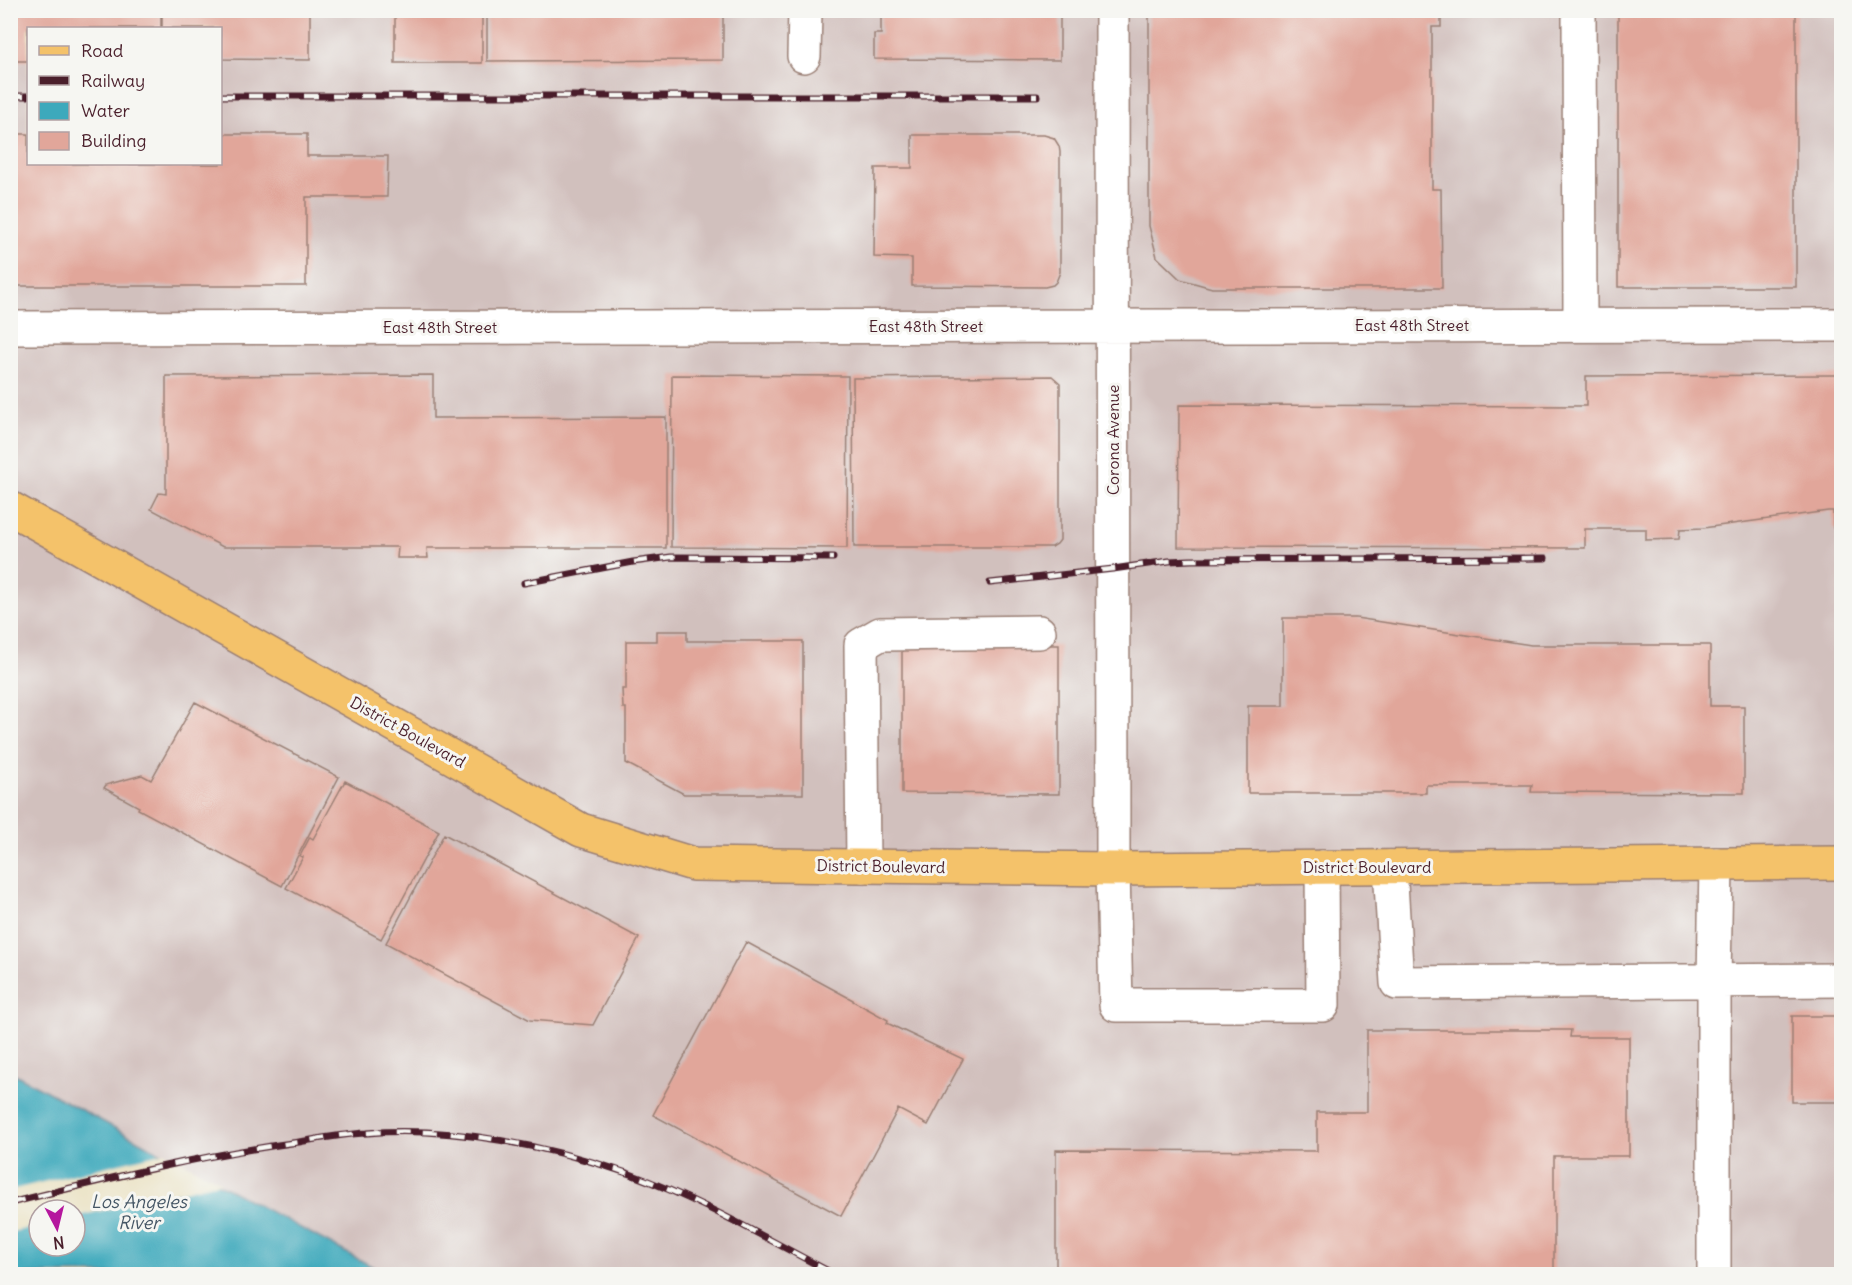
<svg xmlns="http://www.w3.org/2000/svg" width="1852" height="1285" font-family="Delius,sans-serif">
  <style>
    .industrial { fill: #d1c0bd; fill-rule: evenodd }
    .water { fill: #3da9bc; stroke: #446474; stroke-width: 1.5; fill-rule: evenodd }
    .pier { fill: #e9dfbc }
    .building { fill: #e1a69a }
    .lines { fill: none; stroke-linecap: round; stroke-linejoin: round }
    .minor-casing { stroke: #9a7f74; stroke-width: 36 }
    .major-casing { stroke: #9a7f74; stroke-width: 36 }
    .minor { stroke: #fff; stroke-width: 33 }
    .major { stroke: #f4c26a; stroke-width: 33 }
    .rail-casing { stroke: #4a1f2b; stroke-width: 7 }
    .rail { stroke: #f6f6f2; stroke-width: 4.5; stroke-dasharray: 14; stroke-linecap: butt }
    .labels { text-anchor: middle; stroke-width: 6; stroke-linejoin: round; paint-order: stroke }
    .street-label { font-size: 16px; fill: #4a1f2b; stroke: #f6f6f2 }
    .water-label { font-size: 18px; font-style: italic; fill: #455665; stroke: #f6f6f2 }
  </style>
  <rect width="100%" height="100%" fill="#f6f6f2"/>
  <filter id="ink" filterUnits="userSpaceOnUse"><feTurbulence type="fractalNoise" baseFrequency=".0167" numOctaves="2"/><feDisplacementMap in="SourceGraphic" scale="12" xChannelSelector="R" yChannelSelector="G"/><feConvolveMatrix kernelMatrix="1 2 1 2 8 2 1 2 1" color-interpolation-filters="sRGB"/></filter>
  <filter id="wash" filterUnits="userSpaceOnUse"><feTurbulence type="fractalNoise" baseFrequency=".008" numOctaves="4" result="noise"/><feDisplacementMap in="SourceGraphic" scale="24" xChannelSelector="R" yChannelSelector="G"/><feGaussianBlur stdDeviation="1.35" result="paint"/><feColorMatrix in="noise" values="0 0 0 0 0 0 0 0 0 0 0 0 0 0 0 0 0 1.4 0 .05"/><feComposite in="paint" operator="in"/></filter>
  <g filter="url(#wash)">
    <rect width="100%" height="100%" fill="#e9dfbc"/>
    <!-- industrial -->
    <path class="industrial" d="M11,11h1830v1263h-1830zM28,28h192v136h-192zM39,1210h36v36h-36z"/>
    <!-- water -->
    <path class="water" d="M11,1072l375,202h-375zM39,1210h36v36h-36z"/>
    <!-- pier -->
    <path class="pier" d="M165,1152l56,30 -146,35v-7h-36v16l-28,6v-42z"/>
    <g id="blocks">
      <!-- building -->
      <path class="building" d="M10,10h146v3h5v15h-133v33h-18z
        M162,10h148v50l-90,-1v-31h-58z
        M395,10h87v53h-87z
        M487,10h236v50l-236,1z
        M881,10h179v50l-186,-1v-25h7z
        M1149,10h292v17h-9v162h9l1,99h-230l-32,-9 -23,-22 -8,-31z
        M1618,10h178v277h-178z
        M10,134h18v30h192v-30h87v22h81l-1,41h-81v89h-296z
        M912,135h132l10,3 5,8 1,6v120l-4,10 -3,3 -8,2 -133,-1v-28l-38,-1 1,-89h37z
        M433,375v43l233,-1v131h-239l1,10h-31l1,-11h-175l-72,-38 8,-16 7,1v-118z
        M672,375l176,1 -1,172 -176,-1z
        M1833,375h9v153h-9v-17h-5l-125,17 -23,1 -1,10 -33,1v-11h-61v19l-407,-1 1,-142 407,1v-30z
        M1052,376l8,7v157l-3,4 -5,3h-198l-1,-169z
        M1283,618h73l175,27h179v61h34v87l-213,-1 1,-7h-106v8h-178v-87h35z
        M657,631h30v10h116v153h-119l-58,-31v-55h-3l-1,-19h4v-48h31z
        M902,645h157v149l-157,-1z
        M195,702l144,75 -57,109 -144,-77 1,-2 -35,-19 2,-3 36,-10 9,5z
        M345,781l94,50 -58,108 -95,-51 17,-31 -3,-1 10,-19 3,2z
        M444,834l195,104 -46,87 -63,-5 -144,-77z
        M746,942l107,58v1l35,19 -1,3 76,36 -35,66 -30,-16 -57,107 -188,-101z
        M1792,1016h50v86h-50z
        M1367,1030h204l-1,7h59v119h-75v118h-498v-124l261,1v-39h50z"/>
    </g>
  </g>
  <g filter="url(#ink)">
    <use href="#blocks" fill-opacity="0" stroke="#9a7f74" stroke-width="1.5"/>
    <g class="lines">
      <!-- minor casing -->
      <g class="minor-casing">
        <path id="minor" d="M1112,10l1,859 3,136h207l-1,-138
          M1579,10l1,315
          M804,56l1,-46
          M10,328l1832,-3
          M863,866l-2,-221 19,-11 159,-2
          M1390,867l7,116 445,-3
          M1714,1274v-294l2,-116"/>
      </g>
      <!-- major casing -->
      <g class="major-casing">
        <path id="major" d="M10,508l571,322 112,34 420,5 729,-6"/>
      </g>
      <!-- minor -->
      <use href="#minor" class="minor"/>
      <!-- major -->
      <use href="#major" class="major"/>
      <!-- rail casing -->
      <g class="rail-casing">
        <path id="rail" d="M10,96h18
          M220,96h817
          M524,583l109,-21 38,-5 162,1
          M990,583l123,-14 56,-8 22,-1 354,-2
          M10,1203c96,-24 191,-48 289,-61 23,-4 45,-8 68,-9 86,-7 182,13 263,41 71,26 137,65 204,100"/>
      </g>
      <!-- rail -->
      <use href="#rail" class="rail"/>
    </g>
  </g>
  <g class="labels">
    <!-- street labels -->
    <g class="street-label">
      <text x="1412" y="331">East 48th Street</text>
      <text x="926" y="332">East 48th Street</text>
      <text x="440" y="333">East 48th Street</text>
      <text transform="translate(1113 440) rotate(-90)" y="6">Corona Avenue</text>
      <text transform="translate(408 732) rotate(29)" y="6">District Boulevard</text>
      <text transform="translate(881 866) rotate(1)" y="6">District Boulevard</text>
      <text x="1367" y="873">District Boulevard</text>
    </g>
    <!-- water labels -->
    <g class="water-label">
      <text x="139" y="1208">Los Angeles<tspan x="139" dy="21">River</tspan></text>
    </g>
  </g>
  <!-- margin -->
  <rect width="1852" height="1285" fill="none" stroke="#f6f6f2" stroke-width="36"/>
  <!-- legend -->
  <rect x="27" y="27" width="195" height="138" fill="#f6f6f2" stroke="#b1a0a2" stroke-width="1.5"/>
  <rect x="39" y="46" width="30" height="9" fill="#f4c26a" stroke="#b1a0a2" stroke-width="1.5"/>
  <text x="81" y="57" font-size="18" fill="#4a1f2b">Road</text>
  <rect x="39" y="76" width="30" height="9" fill="#4a1f2b" stroke="#b1a0a2" stroke-width="1.5"/>
  <text x="81" y="87" font-size="18" fill="#4a1f2b">Railway</text>
  <rect x="39" y="102" width="30" height="18" fill="#3da9bc" stroke="#b1a0a2" stroke-width="1.5"/>
  <text x="81" y="117" font-size="18" fill="#4a1f2b">Water</text>
  <rect x="39" y="132" width="30" height="18" fill="#e1a69a" stroke="#b1a0a2" stroke-width="1.5"/>
  <text x="81" y="147" font-size="18" fill="#4a1f2b">Building</text>
  <!-- north arrow -->
  <g transform="translate(57 1228) rotate(173)"><circle r="28" fill="#f6f6f2" stroke="#b1a0a2" stroke-width="1.5"/>
  <path d="M0-4.5L10 22L0 15L-10 22Z" fill="#b5179e"/>
  <text y="-9" font-size="16" font-weight="bold" text-anchor="middle" fill="#4a1f2b">N</text>
  </g>
</svg>
